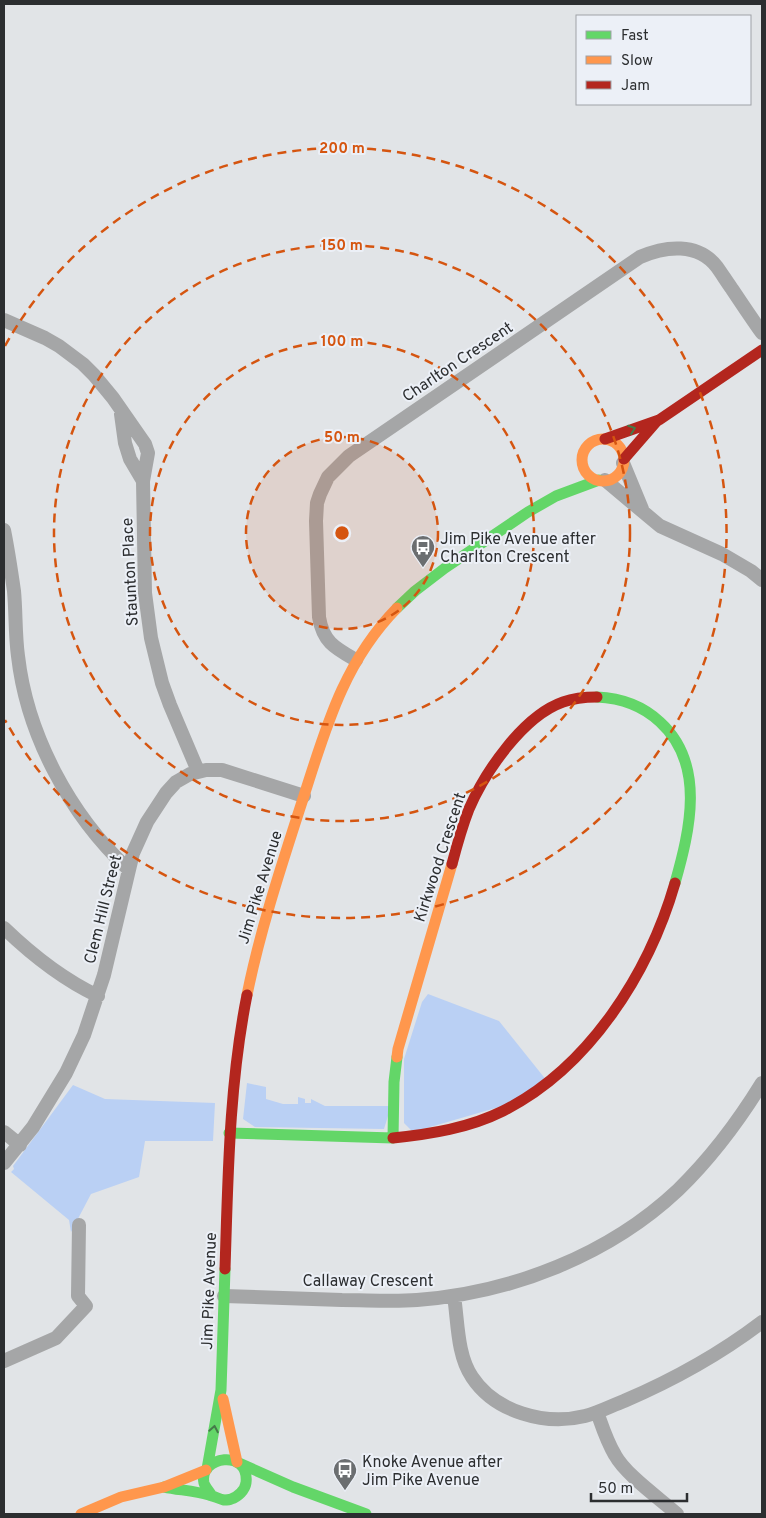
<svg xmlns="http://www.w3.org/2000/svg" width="766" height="1518" font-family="Overpass,sans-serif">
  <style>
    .green { fill: #bad0f4 }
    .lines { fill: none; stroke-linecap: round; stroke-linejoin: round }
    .street { stroke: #a5a6a7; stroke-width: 14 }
    .fast { stroke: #63d668; stroke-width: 11 }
    .slow { stroke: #ff974d; stroke-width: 11 }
    .jam { stroke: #b3261e; stroke-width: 11 }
    .oneway { stroke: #457a49 }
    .ring { fill: none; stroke: #d55510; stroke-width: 2.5; stroke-dasharray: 9 6 }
    .labels { text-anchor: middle; stroke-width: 4; stroke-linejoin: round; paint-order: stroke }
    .street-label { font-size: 16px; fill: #2c2e30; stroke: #ecf0f7 }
    .poi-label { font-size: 16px; fill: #2c2e30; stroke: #ecf0f7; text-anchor: start }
    .centre { fill: #d55510; stroke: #ecf0f7; stroke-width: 2.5 }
    .ring-label { font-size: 15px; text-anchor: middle; font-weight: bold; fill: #d55510; stroke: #ecf0f7; stroke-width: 4; stroke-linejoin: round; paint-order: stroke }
  </style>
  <rect width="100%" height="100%" fill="#e1e4e7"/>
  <!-- green -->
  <path class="green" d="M428,994l71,27 48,60 -41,24 -93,27 -9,-9v-64l18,-57z
    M247,1083l19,4v12l17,5h15v-7l7,2v4h6v-4l14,7h66l-7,23 -129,-2 -12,-8z
    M73,1085l32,14 110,4 -2,38h-68l-6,36 -48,17 -20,38 -2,-12 -58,-48 3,-3 -1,-3z"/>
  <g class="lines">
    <!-- street -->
    <path class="street" d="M4,320l41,18 14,8 24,18 11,11 19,23 32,46 3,9 -5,28 2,112 6,45 11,45 8,22 28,66
      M121,414l4,29 5,16 13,22
      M623,463l19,46
      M605,480l55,46 62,28 29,17 11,9
      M4,530c4,20 7,40 10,61 2,21 1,43 4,65 9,79 52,159 110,213
      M356,660c-21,-12 -33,-18 -37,-43l-3,-96 1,-18 3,-9 8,-17 21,-21 291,-199c25,-11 58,-15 77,10 5,7 10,15 15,22 10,15 20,30 30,44
      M4,928c27,26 60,52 94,68
      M4,1132l16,13
      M4,1163l29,-36 33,-54 18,-38 20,-60 29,-122 14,-31 19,-29 10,-11 14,-8 16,-4h16l82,26
      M224,1296c39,1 79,3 118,4 25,0 50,2 75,0 95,-7 192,-45 261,-110 33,-32 60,-68 84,-107
      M454,1296c4,26 3,59 18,81 23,35 73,49 113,39 13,-3 26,-10 39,-15 49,-21 96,-47 138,-79
      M4,1361l52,-23 30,-32 -8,-10 1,-71
      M597,1412c5,14 10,30 18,43 11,20 44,43 62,59"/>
    <!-- fast -->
    <path class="fast" d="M397,608l18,-17 30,-23 83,-56 28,-16 43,-16
      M597,697c23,1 46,9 63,25 46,42 30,108 15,161
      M229,1133l164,5 1,-56 3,-25
      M239,1463l54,24 73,27
      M207,1469l14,-79 4,-121
      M164,1487c15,3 31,4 45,8 5,1 10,4 15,5 3,0 5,0 7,-1 7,-2 14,-9 15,-16 4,-35 -48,-27 -42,0 1,4 6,9 8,13"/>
    <!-- slow -->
    <path class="slow" d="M582 460a21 21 0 1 1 42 0a21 21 0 1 1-42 0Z
      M247,995c13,-64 33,-125 53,-187 24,-73 41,-143 97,-200
      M397,1057l1,-8 54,-185
      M223,1399l14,63
      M81,1514l40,-17 43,-10 42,-17"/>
    <!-- jam -->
    <path class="jam" d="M605,439l54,-19 103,-70
      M624,459l33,-38
      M452,864c5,-19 10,-37 17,-55 16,-37 54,-93 94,-107 11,-4 23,-5 34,-5
      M393,1138c38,-4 76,-10 110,-27 86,-43 146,-138 172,-228
      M225,1269c3,-92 4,-184 22,-274"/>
  </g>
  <!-- one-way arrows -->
  <defs><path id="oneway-chevron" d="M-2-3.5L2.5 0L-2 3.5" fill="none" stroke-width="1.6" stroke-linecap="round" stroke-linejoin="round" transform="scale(1.25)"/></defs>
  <g class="oneway">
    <use href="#oneway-chevron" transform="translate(632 429) rotate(-20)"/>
    <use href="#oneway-chevron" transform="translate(214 1429) rotate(-80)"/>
  </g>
  <!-- distance rings -->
  <circle cx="342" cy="533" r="96" fill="#d55510" fill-opacity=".12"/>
  <g class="ring">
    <circle cx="342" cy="533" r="96"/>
    <circle cx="342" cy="533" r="192"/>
    <circle cx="342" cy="533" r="288"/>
    <path d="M5 346A385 385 0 1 1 5 720"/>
  </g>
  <!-- icons -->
  <defs>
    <g id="bus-pin" transform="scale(1.25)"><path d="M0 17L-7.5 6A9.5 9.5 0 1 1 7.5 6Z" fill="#6b6e70" stroke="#ecf0f7"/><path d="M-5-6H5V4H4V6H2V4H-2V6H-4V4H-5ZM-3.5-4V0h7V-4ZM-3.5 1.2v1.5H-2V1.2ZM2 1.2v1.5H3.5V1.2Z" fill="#fff"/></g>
  </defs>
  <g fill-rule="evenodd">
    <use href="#bus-pin" x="423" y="547"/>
    <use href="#bus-pin" x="345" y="1470"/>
  </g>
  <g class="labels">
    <!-- street labels -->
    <g class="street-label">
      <text transform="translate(457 361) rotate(-34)" y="6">Charlton Crescent</text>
      <text transform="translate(129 572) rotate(-93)" y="6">Staunton Place</text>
      <text transform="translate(439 857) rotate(-72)" y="6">Kirkwood Crescent</text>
      <text transform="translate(259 887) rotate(-73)" y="6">Jim Pike Avenue</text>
      <text transform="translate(102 909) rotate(-76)" y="6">Clem Hill Street</text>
      <text x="368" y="1286">Callaway Crescent</text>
      <text transform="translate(208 1291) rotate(-88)" y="6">Jim Pike Avenue</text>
    </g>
    <!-- poi labels -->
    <g class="poi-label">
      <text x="440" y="544">Jim Pike Avenue after<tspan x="440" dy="18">Charlton Crescent</tspan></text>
      <text x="362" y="1467">Knoke Avenue after<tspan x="362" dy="18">Jim Pike Avenue</tspan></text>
    </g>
  </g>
  <circle cx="342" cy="533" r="8" class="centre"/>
  <g class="ring-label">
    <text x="342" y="153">200 m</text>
    <text x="342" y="250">150 m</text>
    <text x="342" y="346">100 m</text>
    <text x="342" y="442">50 m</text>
  </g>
  <!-- border -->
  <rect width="766" height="1518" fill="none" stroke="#2c2e30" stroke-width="10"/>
  <!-- legend -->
  <rect x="576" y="15" width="175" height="90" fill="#ecf0f7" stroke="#9fa2a7"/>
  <rect x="586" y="31" width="25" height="8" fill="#63d668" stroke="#9fa2a7"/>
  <text x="621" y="40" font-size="15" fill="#2c2e30">Fast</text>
  <rect x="586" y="56" width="25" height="8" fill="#ff974d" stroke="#9fa2a7"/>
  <text x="621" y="65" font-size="15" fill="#2c2e30">Slow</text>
  <rect x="586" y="81" width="25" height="8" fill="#b3261e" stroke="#9fa2a7"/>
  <text x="621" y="90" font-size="15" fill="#2c2e30">Jam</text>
  <!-- scale -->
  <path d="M591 1493v8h96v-8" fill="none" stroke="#2c2e30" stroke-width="2.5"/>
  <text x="598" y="1493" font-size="15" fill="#2c2e30" stroke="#ecf0f7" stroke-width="4" paint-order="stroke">50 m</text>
</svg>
